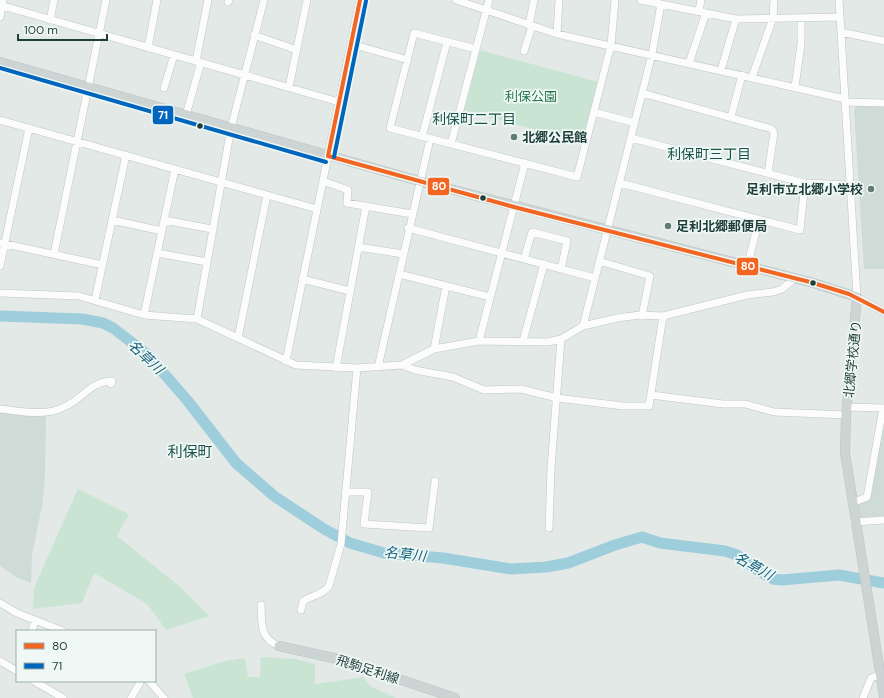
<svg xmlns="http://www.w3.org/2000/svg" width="884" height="698" font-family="'DM Sans','Noto Sans JP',sans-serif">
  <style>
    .built { fill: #cfdbd7 }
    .green { fill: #cae4d4 }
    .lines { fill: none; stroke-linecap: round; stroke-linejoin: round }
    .river { stroke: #9ecddc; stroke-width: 11 }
    .minor-casing { stroke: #bfc6c4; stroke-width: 8 }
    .major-casing { stroke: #bbc5c3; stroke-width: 10 }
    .minor { stroke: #fbfcfb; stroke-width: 7 }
    .major { stroke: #ccd5d4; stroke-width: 9 }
    .bus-1-casing { stroke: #f0f8f5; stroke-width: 7 }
    .bus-2-casing { stroke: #f0f8f5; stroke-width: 7 }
    .bus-1 { stroke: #f26522; stroke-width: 4 }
    .bus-2 { stroke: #0065bd; stroke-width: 4 }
    .bus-dot { fill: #1e3e39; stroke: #f0f8f5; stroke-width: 1.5 }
    .poi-dot { fill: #637a76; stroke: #f0f8f5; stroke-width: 1.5 }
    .labels { text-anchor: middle; stroke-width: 3.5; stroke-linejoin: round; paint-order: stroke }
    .park-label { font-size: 13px; fill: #25784e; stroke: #f0f8f5 }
    .poi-label { font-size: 13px; font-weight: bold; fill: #1e3e39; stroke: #f0f8f5; text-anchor: start }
    .street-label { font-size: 13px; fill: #1e3e39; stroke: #f0f8f5 }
    .neighbourhood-label { font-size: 14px; fill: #19524a; stroke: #f0f8f5 }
    .water-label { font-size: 14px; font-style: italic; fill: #13627f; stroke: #f0f8f5 }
    .quarter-label { font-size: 15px; fill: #19524a; stroke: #f0f8f5 }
    .line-badge { stroke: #f0f8f5; stroke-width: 1.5 }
    .badge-label { font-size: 11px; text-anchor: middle; font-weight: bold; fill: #fff }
  </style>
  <rect width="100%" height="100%" fill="#e2e9e7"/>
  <!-- built -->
  <path class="built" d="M859,105l25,1v163h-20l-10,-160z
    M0,412l46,3 -1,61 -3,30 -10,49 -1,28 -13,-5 -18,-12z
    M884,419v97l-24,2 -2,-13 11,-7z"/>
  <!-- green -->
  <path class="green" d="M480,50l118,32 -15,60 -119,-31z
    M78,489l51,25 -12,22 62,50 30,30 -43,14 -15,-21 -7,-7 -50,-29 -12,30 -49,6 1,-21z
    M261,657l33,2 21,5v20l48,-7 7,9 26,12h-203l-9,-24 41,-13 20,-3 3,19h12z"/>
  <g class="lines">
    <!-- river -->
    <path class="river" d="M0,316l82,3 21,4 10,5 34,26 40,46 49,63 38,33 50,33 26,14 34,10 59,5 68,11 35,-2 22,-4 47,-18 27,-8 18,6 65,8 12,4 22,16 14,8 9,1 57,-5 45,8"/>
    <!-- minor casing -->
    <g class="minor-casing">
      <path id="minor" d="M456,0l101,34 288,65
        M641,0l95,19 104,-2
        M839,0l18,297 27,15
        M228,2l1,-2
        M0,5l339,97
        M699,11l2,-11
        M0,17l3,-17
        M50,20l4,-20
        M529,25l5,-25
        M841,32l43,9
        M557,34l2,-34
        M254,35l43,15
        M351,44l57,16
        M148,48l9,-48
        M476,49l-62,-16 -24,95 187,49 34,-132 4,-45
        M524,51l8,-25
        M196,61l12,-61
        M689,63l17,-50
        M721,70l15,-51
        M752,77l21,-59 1,-18
        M289,87l18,-87
        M795,87l6,-43v-26
        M164,88l10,-33
        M642,93l130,36 2,4 -6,40
        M845,102l39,1
        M594,112l41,11
        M186,115l15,-53
        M731,117l11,-42
        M0,120l317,89
        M422,137l25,-95
        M631,138l174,45 45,2
        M451,144l38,-144
        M323,181l25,9 -1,13 65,11
        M620,183l180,47 5,-47
        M112,220l50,11
        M164,220l48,9
        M408,228l187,50
        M1,243l102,22
        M358,247l45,7
        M157,253l50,9
        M54,254l52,-254
        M524,259l8,-27 35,9 -6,28
        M599,261l51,15 -8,40
        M0,266l29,-138
        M747,267l12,-47
        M399,274l91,23
        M302,279l48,12
        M0,293l79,3 65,19 53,4 99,46 61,3 45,-3 32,-16 45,-8 69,1 13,-3 22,-13 34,-8 23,-3 23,1 84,-21 26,-3 9,-3 13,-11
        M95,300l31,-145
        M144,315l31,-146
        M197,319l34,-191 33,-128
        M583,326l69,-272 9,-50
        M238,338l29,-143
        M479,341l46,-178
        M523,341l21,-77
        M434,349l12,-63
        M286,361l74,-361
        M402,365l13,5 38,7 31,13 37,-1 36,9 66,8h26l14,-90
        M378,367l52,-228
        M336,368l30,-162
        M651,395l72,9h22l29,8 72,3
        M847,407l37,1
        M0,409c21,2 45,8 64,-2 20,-8 24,-25 48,-26l-1,3
        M345,492h23l-4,32 65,4 6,-47
        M852,503l15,-6 16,-89
        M855,522l29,-2
        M549,528l2,-60 10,-129
        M0,603l17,10 46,18
        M261,605c1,18 -2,33 18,41
        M301,610l2,-9c9,-6 20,-6 26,-15l12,-42 16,-176
        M32,631l3,-11
        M0,661l17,10
        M34,681l29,17
        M149,681l15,17
        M131,698l10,-17
        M863,698l8,-20 9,-3"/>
    </g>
    <!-- major casing -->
    <g class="major-casing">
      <path id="major" d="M0,62l419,119 391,101 47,15 -11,118 -1,38 39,244
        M279,646l63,14 113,38"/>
    </g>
    <!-- minor -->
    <use href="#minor" class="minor"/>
    <!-- major -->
    <use href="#major" class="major"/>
    <!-- bus-1 casing -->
    <g class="bus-1-casing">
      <path id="bus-1" d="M328,156l186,51 296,75 39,12 35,18
        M328,156l32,-156"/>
    </g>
    <!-- bus-2 casing -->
    <g class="bus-2-casing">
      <path id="bus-2" d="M0,68l326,94
        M334,157l32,-156"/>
    </g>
    <!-- bus-1 -->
    <use href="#bus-1" class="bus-1"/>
    <!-- bus-2 -->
    <use href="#bus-2" class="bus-2"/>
  </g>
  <!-- markers -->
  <g class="bus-dot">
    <circle cx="200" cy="126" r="3.5"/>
    <circle cx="483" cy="198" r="3.5"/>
    <circle cx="813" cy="283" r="3.5"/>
  </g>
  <g class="poi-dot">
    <circle cx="514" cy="137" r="4"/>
    <circle cx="871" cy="189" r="4"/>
    <circle cx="668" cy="226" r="4"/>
  </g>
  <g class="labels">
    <!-- park labels -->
    <g class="park-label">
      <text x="531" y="101">利保公園</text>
    </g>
    <!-- poi labels -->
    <g class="poi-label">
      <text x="522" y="142">北郷公民館</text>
      <text x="863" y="194" text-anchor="end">足利市立北郷小学校</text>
      <text x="676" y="231">足利北郷郵便局</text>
    </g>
    <!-- street labels -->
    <g class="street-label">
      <text transform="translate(852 359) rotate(-84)" y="5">北郷学校通り</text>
      <text transform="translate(368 669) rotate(18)" y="5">飛駒足利線</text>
    </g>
    <!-- neighbourhood labels -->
    <g class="neighbourhood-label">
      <text x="474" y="124">利保町二丁目</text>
      <text x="709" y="159">利保町三丁目</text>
    </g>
    <!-- water labels -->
    <g class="water-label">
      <text transform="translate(146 357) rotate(43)" y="5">名草川</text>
      <text transform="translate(405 554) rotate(6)" y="5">名草川</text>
      <text transform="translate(754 566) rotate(29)" y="5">名草川</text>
    </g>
    <!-- quarter labels -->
    <g class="quarter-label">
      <text x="190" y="457">利保町</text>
    </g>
  </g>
  <g class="line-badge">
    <rect x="152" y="105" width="22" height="20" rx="4" fill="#0065bd"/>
    <rect x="427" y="177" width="23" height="19" rx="4" fill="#f26522"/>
    <rect x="736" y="257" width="23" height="19" rx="4" fill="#f26522"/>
  </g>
  <g class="badge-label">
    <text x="163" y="119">71</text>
    <text x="439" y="190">80</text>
    <text x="748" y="270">80</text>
  </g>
  <!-- legend -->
  <rect x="16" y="630" width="140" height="52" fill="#f0f8f5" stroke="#9caeaa"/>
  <rect x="24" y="643" width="20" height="6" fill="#f26522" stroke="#9caeaa"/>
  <text x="52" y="650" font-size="12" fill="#1e3e39">80</text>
  <rect x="24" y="663" width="20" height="6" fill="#0065bd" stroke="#9caeaa"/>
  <text x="52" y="670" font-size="12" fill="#1e3e39">71</text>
  <!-- scale -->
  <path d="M18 34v6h89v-6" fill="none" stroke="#1e3e39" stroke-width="2"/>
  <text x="24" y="34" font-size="12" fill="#1e3e39" stroke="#f0f8f5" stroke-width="3" paint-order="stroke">100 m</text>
</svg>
